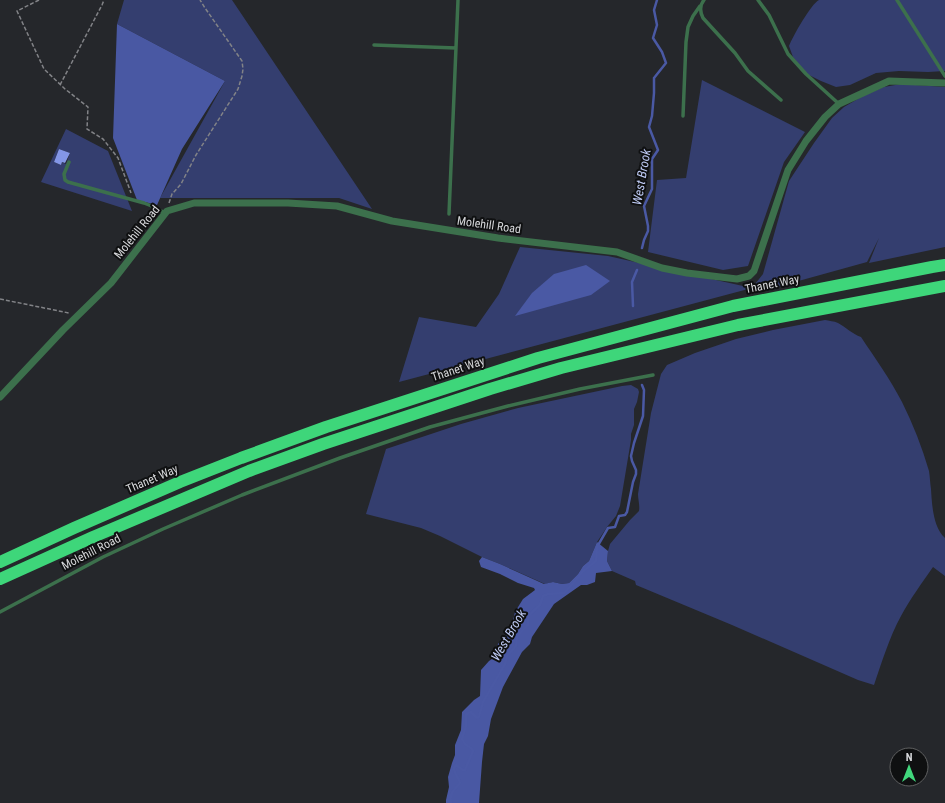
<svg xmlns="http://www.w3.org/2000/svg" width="945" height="803" font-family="'Roboto Condensed',sans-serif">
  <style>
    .green { fill: #343e6f; fill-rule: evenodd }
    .forest { fill: #4958a3 }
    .water { fill: #4a59a4 }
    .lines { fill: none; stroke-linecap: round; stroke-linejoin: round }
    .stream { stroke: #4a59a4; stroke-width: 2.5 }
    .building { fill: #8396e7 }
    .path { stroke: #828387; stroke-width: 1.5; stroke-dasharray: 4 2; stroke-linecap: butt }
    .lane { stroke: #3c704c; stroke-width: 3.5 }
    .street { stroke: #3c704c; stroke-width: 7 }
    .highway { stroke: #3ed67a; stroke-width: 12 }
    .labels { text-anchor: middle; stroke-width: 4; stroke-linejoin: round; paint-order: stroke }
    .street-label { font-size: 12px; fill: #d6d7da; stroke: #0f1011 }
    .water-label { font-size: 13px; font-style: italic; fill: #becaf4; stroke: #0f1011 }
  </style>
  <rect width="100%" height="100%" fill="#25272b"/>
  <!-- green -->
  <path class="green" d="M124,0h108l140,209 -33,-11h-179l65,-117 -108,-57z
    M819,0h126v71l-17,1 -29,-1 -23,2 -26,12 -14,2 -15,-6 -16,-8 -12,-16 -4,-11c4,-10 22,-42 30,-46z
    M702,80l103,52 -21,30 -36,104 -25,4 -75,-18 9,-72 29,-2z
    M901,84l44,3v160l-76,16 10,-25 -12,24 -101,28 -14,-2 -353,94 20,-65 57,10 23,-33 21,-47 88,9 144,32 11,-14 26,-93 25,-38 18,-25 12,-11 19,-11 21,-9z
    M66,129l42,22 24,60 -91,-29zM59,149l11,4 -4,11 -4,-2 -1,3 -7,-3z
    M825,320c4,1 9,1 13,3 8,4 14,11 23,14 14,21 29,42 41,65 11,22 20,45 27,69 1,6 1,12 2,18 1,16 2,38 14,49v38l-12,-9c-11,16 -23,32 -32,49 -12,22 -19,46 -27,69l-16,-5 -126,-55 -96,-40 -1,-4 -23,-10 -5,-10 1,-10 2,-7 20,-24 9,-9c1,-6 -1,-11 -1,-17l13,-81 10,-39 6,-9 28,-12 41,-14 37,-9z
    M631,385l7,4 1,3 -2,10 -3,7v16l-3,9v6l-11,66 -4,10 -9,11 -10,15 -8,19 -6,5 -5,8 -9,9 -7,1 -9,-2 -8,2 -45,-20 -18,-7 -42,-21 -19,-8 -55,-14 20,-65 75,-25 57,-16 104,-22z"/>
  <!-- forest -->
  <path class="forest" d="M117,24l108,57 -43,68 -25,56 -20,-5 -24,-62z
    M597,542l11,9 -1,10 5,10 -16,2 -1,9 -8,3h-6l-27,19 -22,33 -2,7 -8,8 -19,35 -12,32 -3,17 -4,8 -2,18 -3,41h-33v-3l3,-13 -1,-10 4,-14 3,-8v-10l6,-15 1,-18 12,-12 6,-4 1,-26 8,-9 6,-4 3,-13 13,-15 4,-17 8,-13 12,-9 -1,-2 -16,-5 -18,-9 -19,-7 -2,-6 3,-4 18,7 44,20 9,-2 9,2 7,-1 9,-9 5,-8 6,-5z"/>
  <!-- water -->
  <path class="water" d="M586,265l24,16 -19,14 -76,21 17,-23 22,-19z"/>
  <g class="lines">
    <!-- stream -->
    <path class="stream" d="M642,248l2,-8 4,-9v-5l-4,-20 8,-17v-30l6,-9 -9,-23 3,-11 2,-23v-15l12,-15 -4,-11 -9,-14 4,-13 -3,-15 3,-10
      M633,306l-1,-24 5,-12
      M451,803c-2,-9 3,-13 9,-20 -1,-5 -6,-9 -6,-15l2,-3 7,5h2l8,-19 -1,-2 -7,-5 -3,-5 4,-13v-11l2,-2 3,-1 6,6 2,-1 4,-15 22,-38 2,-8 9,-10 1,-9 2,-3 9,-9v-9l12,-11 3,-9 5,-2 16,-1 13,-14 4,-6 15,-12 1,-14 11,-19 7,-1 4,-11 6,-1 2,-3 6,-30 3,-8v-4l-4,-9 -1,-5 3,-13 9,-27 1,-26 -2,-5"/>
  </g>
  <!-- building -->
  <path class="building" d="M59,149l11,4 -5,10 -3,-1 -1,3 -7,-3z"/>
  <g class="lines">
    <!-- path -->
    <path class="path" d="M39,0l-22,11 27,58 21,20 23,18 -1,22 16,10 15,19 13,35
      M60,85l42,-80 2,-5
      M169,203l3,-9 9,-10 15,-29 42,-66 4,-13 1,-7 -1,-8 -37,-53 -5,-8
      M0,299l69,14"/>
    <!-- lane -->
    <path class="lane" d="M704,0c-5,6 -4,12 -1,18l32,35 13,18 33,29
      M758,0l11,15 19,39 18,20 33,30
      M897,0l48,76
      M374,45l82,3
      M683,116l3,-74 2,-15 5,-11 7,-10
      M69,162l-5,12 1,6 3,2 76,21 10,4 11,6
      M449,214l9,-214
      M0,612l103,-55 60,-28 79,-34 98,-37 90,-31 78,-21 72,-17 73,-14"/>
    <!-- street -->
    <path class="street" d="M0,397l63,-67 48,-47 56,-72 27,-8h94l49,3 55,15 106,17 119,14 45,16 25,5 50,6 12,-3 5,-5 34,-101 18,-29 19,-24 14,-13 50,-23 56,2"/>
    <!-- highway -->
    <path class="highway" d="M0,562l74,-34 106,-46 61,-24 85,-31 212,-69 195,-52 199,-39 13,-2
      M0,579l93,-42 156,-66 74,-27 167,-55 71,-21 177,-43 207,-39"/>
  </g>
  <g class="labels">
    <!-- street labels -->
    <g class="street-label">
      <text transform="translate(489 225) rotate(8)" y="4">Molehill Road</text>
      <text transform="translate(137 232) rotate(-51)" y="4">Molehill Road</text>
      <text transform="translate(772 284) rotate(-11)" y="4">Thanet Way</text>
      <text transform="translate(458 369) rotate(-18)" y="4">Thanet Way</text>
      <text transform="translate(152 479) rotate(-23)" y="4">Thanet Way</text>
      <text transform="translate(91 552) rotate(-27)" y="4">Molehill Road</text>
    </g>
    <!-- water labels -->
    <g class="water-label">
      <text transform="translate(641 177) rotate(-80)" y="5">West Brook</text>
      <text transform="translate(508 635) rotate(-60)" y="5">West Brook</text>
    </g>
  </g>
  <!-- north arrow -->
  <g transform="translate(909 767)"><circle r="19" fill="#0f1011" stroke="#5f6061"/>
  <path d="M0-3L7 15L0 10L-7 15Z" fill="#41d77c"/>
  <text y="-6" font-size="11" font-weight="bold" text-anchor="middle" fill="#d6d7da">N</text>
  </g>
</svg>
